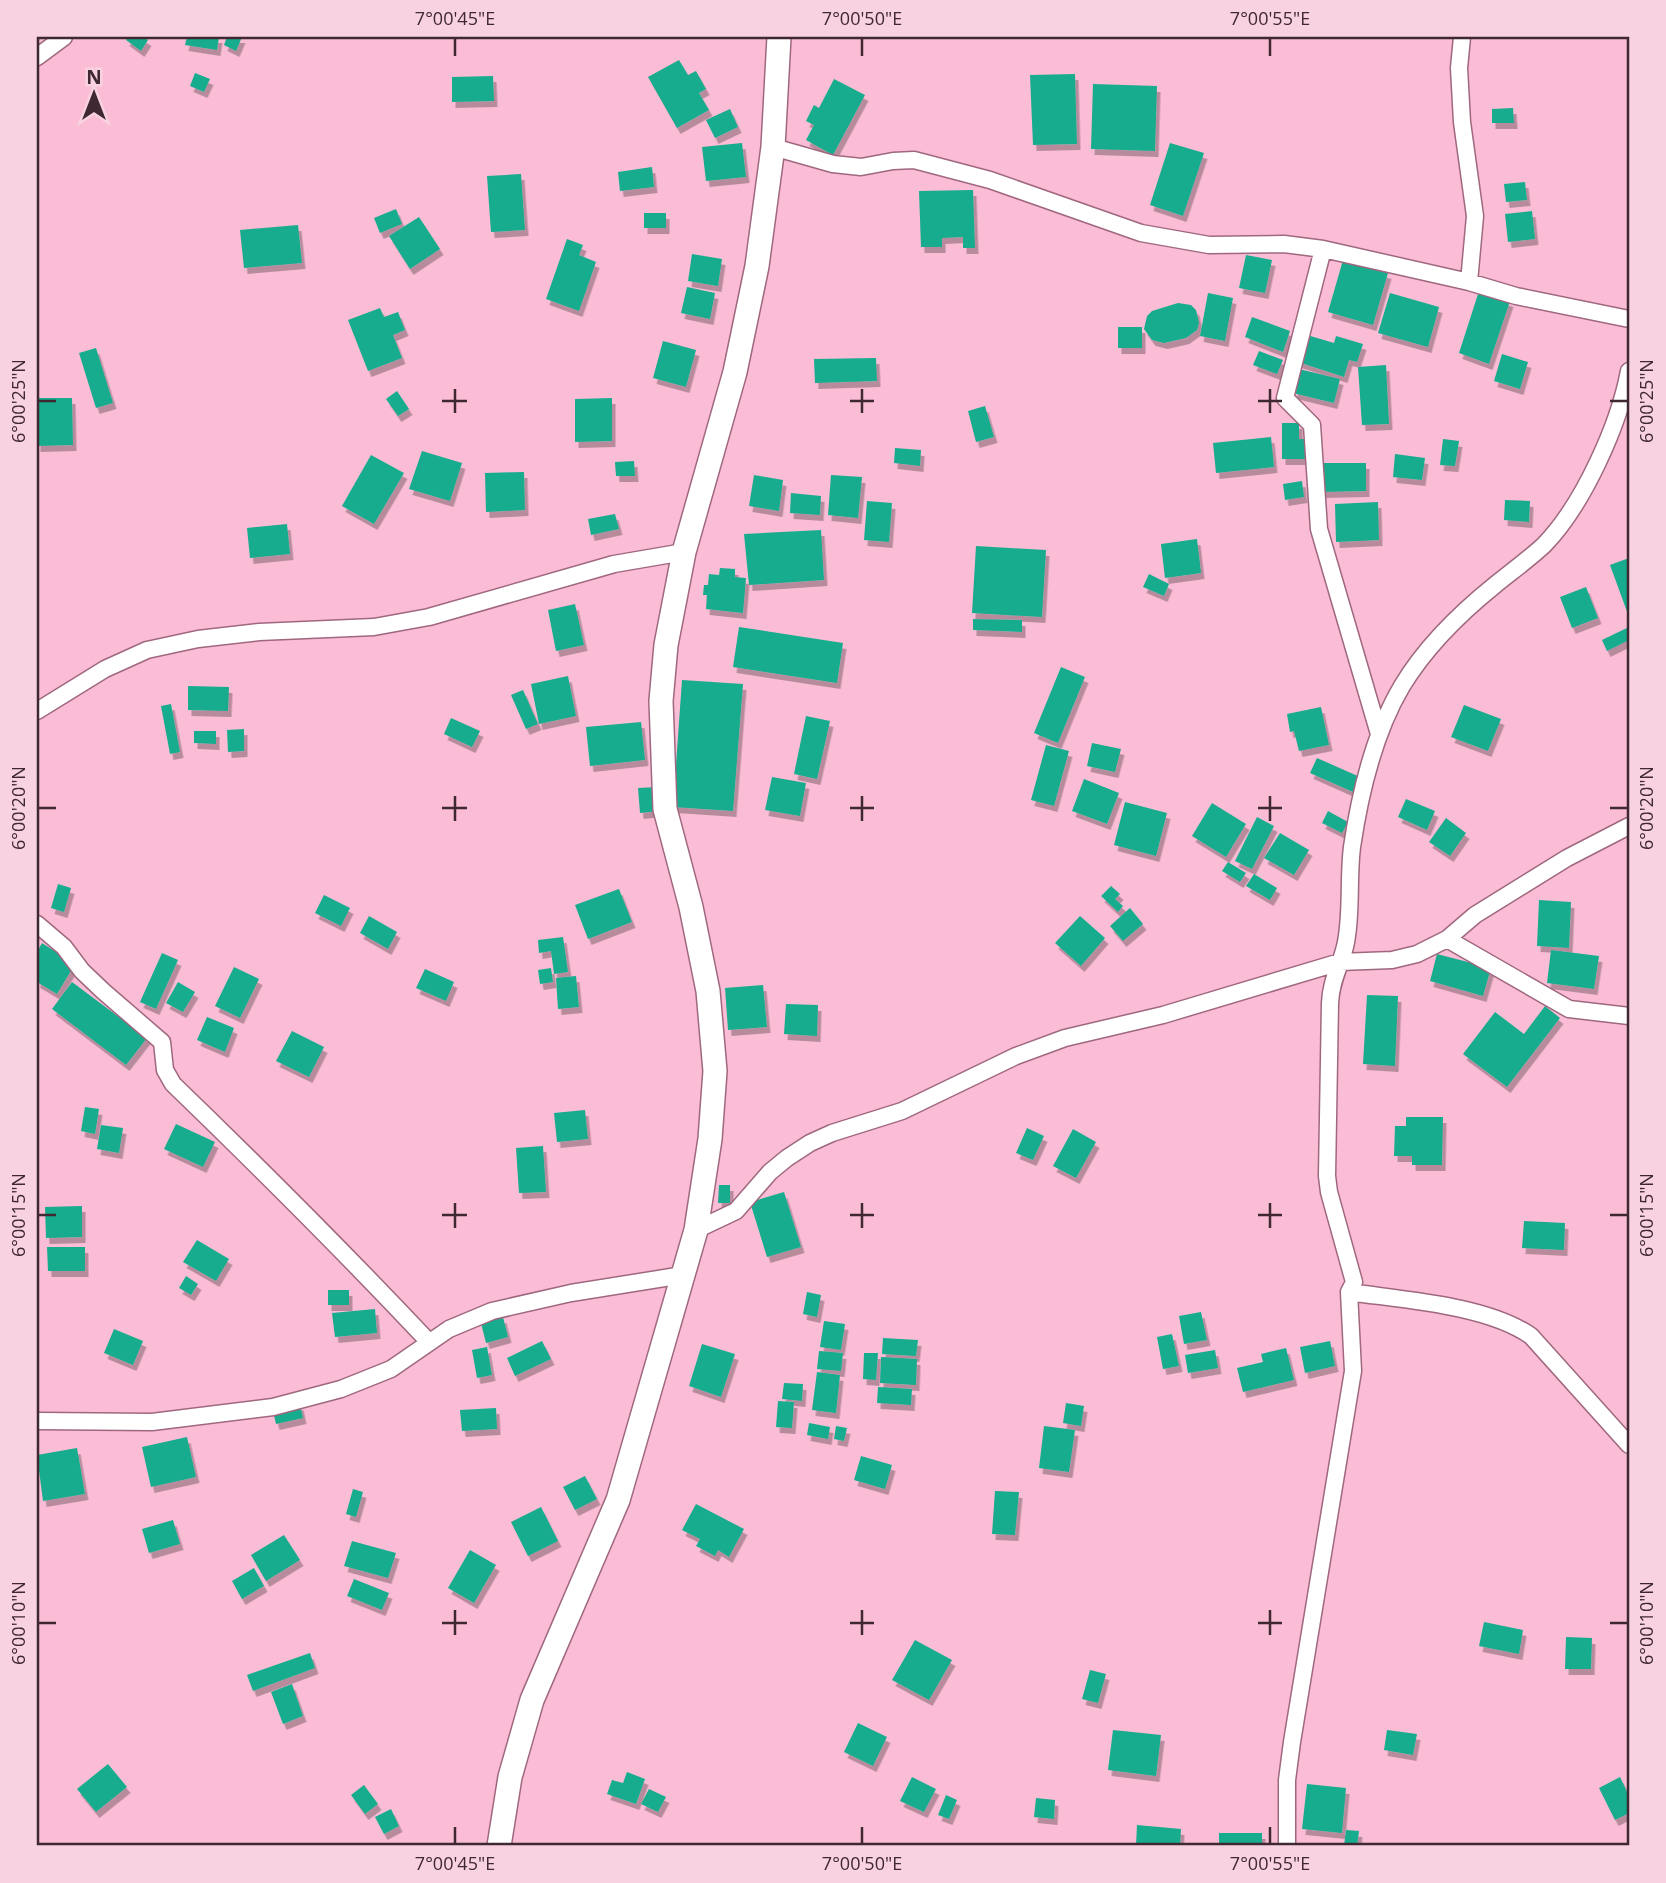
<svg xmlns="http://www.w3.org/2000/svg" width="1666" height="1883" font-family="'Open Sans',sans-serif">
  <style>
    .building { fill: #16ac8d; filter: url(#shadow) }
    .lines { fill: none; stroke-linecap: round; stroke-linejoin: round }
    .street-casing { stroke: #9f687f; stroke-width: 19 }
    .secondary-casing { stroke: #9f687f; stroke-width: 26 }
    .street { stroke: #fff; stroke-width: 16 }
    .secondary { stroke: #fff; stroke-width: 23 }
    .ticks { fill: none; stroke: #3f2831; stroke-width: 2.5 }
    .neatline { fill: none; stroke: #3f2831; stroke-width: 2.5 }
    .ticks-label { font-size: 18px; text-anchor: middle; fill: #3f2831 }
  </style>
  <defs>
    <filter id="shadow"><feDropShadow dx="3.5" dy="6" stdDeviation="0" flood-color="#0004"/></filter>
  </defs>
  <rect width="100%" height="100%" fill="#fabdd5"/>
  <!-- building -->
  <path class="building" d="M128,37h15l5,3 -7,11 -15,-11z
    M187,37h32l-2,13 -32,-5z
    M227,37h15l-6,14 -12,-6z
    M679,60l9,15 8,-4 10,18 -7,4 10,17 -32,18 -29,-51z
    M195,73l15,6 -6,13 -14,-6z
    M1075,74l2,70 -44,1 -3,-70z
    M493,76l1,25 -42,1v-25z
    M834,79l31,16 -32,60 -27,-15 8,-15 -8,-4 8,-16 5,3z
    M1093,84l64,2 -2,65 -64,-2z
    M1513,108l1,15h-22v-14z
    M730,109l8,18 -23,11 -9,-18z
    M742,143l4,34 -40,4 -4,-34z
    M1170,143l34,10 -21,63 -33,-11z
    M652,167l2,20 -34,4 -2,-19z
    M521,174l4,56 -34,2 -4,-56z
    M1525,182l2,18 -21,2 -2,-18z
    M973,190l2,58h-12v-11l-21,1v9h-21l-2,-56z
    M396,209l6,15 -22,9 -6,-15z
    M1532,211l3,28 -27,3 -3,-28z
    M644,213h22v15h-22z
    M419,217l21,32 -30,20 -21,-33z
    M298,225l4,38 -58,5 -4,-38z
    M567,239l16,6 -4,10 17,7 -17,49 -33,-12z
    M692,254l30,5 -4,27 -30,-5z
    M1246,255l26,5 -7,33 -26,-5z
    M1343,260l45,13 -15,52 -45,-13z
    M687,287l28,6 -5,26 -29,-6z
    M1479,291l31,10 -21,63 -30,-11z
    M1208,293l25,5 -8,43 -25,-5z
    M1390,293l49,14 -11,40 -50,-14z
    M1178,303l13,2 5,5 3,13 -2,7 -11,8 -22,5 -12,-3 -8,-11 3,-13 5,-5z
    M380,308l4,9 14,-5 7,18 -12,5 9,23 -34,13 -20,-51z
    M1252,317l38,14 -7,21 -38,-15z
    M1118,327h24v21h-24z
    M1307,335l27,8 2,-7 27,8 -6,18 -8,-2 -5,17 -46,-15z
    M663,341l33,9 -10,37 -33,-9z
    M96,348l17,55 -17,5 -17,-55z
    M1259,351l24,9 -6,14 -24,-9z
    M1502,354l26,8 -8,27 -26,-8z
    M876,358l1,23 -62,2 -1,-24z
    M1386,365l3,59 -27,1 -4,-58z
    M1299,369l41,10 -6,24 -41,-10z
    M397,391l12,18 -11,7 -12,-17z
    M37,398h35l1,47 -36,1z
    M612,398v43l-37,1v-43z
    M985,406l9,31 -18,5 -8,-31z
    M1282,423h17v16h11v20h-28z
    M1271,437l3,30 -58,6 -3,-30z
    M1443,439l16,2 -4,25 -15,-1z
    M895,448l26,2 -1,16 -26,-3z
    M422,451l40,12 -12,38 -41,-12z
    M1395,454l30,4 -3,22 -29,-3z
    M371,455l33,18 -30,51 -32,-18z
    M634,461l1,15h-19l-1,-14z
    M1318,463h48v28l-47,1z
    M524,472l1,38 -39,2 -1,-39z
    M754,475l29,5 -4,31 -30,-5z
    M831,475l31,2 -4,41 -30,-3z
    M1302,481l2,16 -19,3 -2,-16z
    M791,493l30,3 -1,19 -30,-2z
    M1505,500l25,1 -1,21 -25,-2z
    M867,501l25,2 -3,39 -25,-2z
    M1378,502l1,38 -43,2 -1,-38z
    M615,514l4,15 -28,6 -3,-16z
    M287,524l3,30 -40,4 -3,-30z
    M821,530l3,50 -75,5 -5,-51z
    M1197,539l4,34 -36,5 -4,-34z
    M976,546l70,4 -4,67 -70,-4z
    M1629,558v59l-19,-52z
    M720,568l15,1v8l11,1 -3,35 -37,-4 1,-14h-4l1,-10h4l1,-11 10,1z
    M1149,574l20,10 -5,12 -21,-9z
    M1586,587l12,31 -26,10 -12,-31z
    M575,604l9,41 -28,6 -8,-41z
    M973,619l49,1v12l-49,-2z
    M739,627l104,16 -6,40 -104,-16z
    M1629,627v13l-22,11 -5,-11z
    M1061,667l24,10 -27,66 -24,-10z
    M568,676l8,40 -37,8 -8,-40z
    M682,680l61,4 -10,127 -60,-4z
    M188,686l41,1 -1,24 -40,-1z
    M523,690l15,34 -12,5 -15,-34z
    M171,704l9,48 -10,2 -9,-48z
    M1464,705l37,14 -13,32 -37,-14z
    M1321,707l8,38 -30,6 -5,-20 -4,1 -3,-18z
    M806,716l24,5 -13,58 -23,-5z
    M451,718l29,13 -8,16 -28,-13z
    M641,722l4,38 -55,6 -4,-39z
    M244,729v22l-16,1 -1,-22z
    M194,731h22v13l-22,-1z
    M1092,743l29,6 -6,23 -28,-6z
    M1046,745l23,6 -15,55 -23,-6z
    M1317,758l43,19 -7,15 -43,-19z
    M772,777l34,6 -6,33 -35,-6z
    M1084,779l35,14 -12,31 -35,-13z
    M657,787l2,24 -19,2 -2,-25z
    M1406,799l29,12 -8,19 -29,-13z
    M1125,802l42,11 -11,43 -42,-11z
    M1212,803l34,21 -20,33 -34,-21z
    M1328,811l20,11 -6,11 -20,-10z
    M1257,817l17,9 -22,43 -17,-8z
    M1446,818l20,15 -16,23 -21,-14z
    M1280,833l29,17 -15,25 -30,-17z
    M1228,862l18,11 -6,9 -18,-11z
    M1254,874l23,14 -7,12 -24,-14z
    M58,884l13,4 -7,24 -13,-4z
    M1111,886l9,8 -5,5 8,7 -5,6 -17,-16z
    M619,889l13,33 -44,17 -13,-34z
    M324,895l26,13 -9,18 -26,-13z
    M1539,900l32,2 -2,46 -32,-2z
    M1130,908l13,16 -20,17 -13,-15z
    M369,916l28,16 -9,17 -28,-16z
    M1080,916l25,22 -24,28 -26,-23z
    M563,937l5,35 -14,2 -3,-23 -12,2 -1,-13z
    M42,943l33,21 -18,30 -20,-12v-30z
    M1551,950l48,6 -5,33 -47,-6z
    M162,953l16,7 -22,49 -16,-7z
    M1437,954l54,14 -8,28 -53,-15z
    M234,967l25,12 -19,39 -25,-12z
    M551,968l2,14 -13,2 -2,-14z
    M425,969l29,13 -8,19 -30,-13z
    M576,976l3,31 -21,2 -2,-31z
    M72,982l75,56 -21,27 -74,-56z
    M178,982l17,10 -12,20 -17,-9z
    M763,985l4,42 -39,3 -3,-42z
    M1367,995l31,1 -3,70 -32,-2z
    M786,1004l32,1 -1,31 -33,-2z
    M1545,1006l15,12 -53,69 -44,-33 32,-42 29,22z
    M207,1017l27,11 -9,24 -28,-12z
    M292,1031l32,16 -15,30 -33,-16z
    M85,1107l14,2 -4,25 -14,-3z
    M585,1110l3,29 -31,3 -3,-29z
    M1406,1117h37l-1,48h-30v-9h-18l1,-30h11z
    M176,1124l39,18 -12,25 -39,-18z
    M101,1125l22,3 -4,25 -22,-4z
    M1027,1128l17,8 -11,24 -17,-7z
    M1073,1129l23,13 -20,36 -23,-12z
    M543,1146l3,46 -27,1 -3,-45z
    M719,1185h11v18h-12z
    M784,1192l17,55 -34,10 -17,-55z
    M82,1206v31l-36,1 -1,-31z
    M1524,1221l41,2 -1,27 -42,-2z
    M197,1240l32,19 -13,22 -33,-19z
    M47,1247h38v24h-37z
    M186,1276l12,8 -7,11 -12,-7z
    M328,1290h21v15h-21z
    M807,1292l14,3 -4,22 -14,-3z
    M375,1309l2,24 -42,4 -3,-24z
    M1201,1312l6,28 -23,4 -5,-28z
    M503,1317l5,20 -22,6 -5,-20z
    M824,1321l21,3 -4,26 -21,-3z
    M114,1329l29,12 -10,24 -29,-12z
    M1172,1334l7,32 -16,3 -6,-32z
    M883,1338l35,2 -2,16 -34,-2z
    M542,1341l9,18 -36,17 -8,-18z
    M1330,1341l5,25 -30,7 -5,-26z
    M702,1344l33,10 -14,43 -32,-11z
    M487,1347l5,28 -15,3 -5,-28z
    M1286,1348l8,32 -51,12 -6,-24 26,-6 -2,-8z
    M1215,1350l3,18 -30,5 -3,-18z
    M819,1351l24,2 -2,18 -24,-2z
    M864,1353h14l-2,27 -13,-1z
    M881,1357l36,2 -1,26 -36,-2z
    M817,1372l23,3 -4,38 -24,-3z
    M784,1383l19,1 -1,17 -20,-2z
    M878,1387l34,2 -1,16 -34,-2z
    M778,1401l16,1 -2,26 -16,-1z
    M1066,1403l18,3 -3,20 -18,-3z
    M300,1404l3,14 -27,6 -3,-13z
    M496,1408l1,21 -35,2 -2,-21z
    M809,1423l21,4 -2,12 -21,-4z
    M836,1426l11,2 -3,13 -10,-2z
    M1044,1426l31,4 -6,42 -30,-4z
    M187,1437l9,40 -45,10 -9,-40z
    M77,1448l8,46 -42,7 -6,-46z
    M861,1456l31,9 -7,24 -31,-9z
    M585,1476l12,23 -22,11 -12,-23z
    M353,1489l10,3 -7,25 -10,-3z
    M995,1491l24,1 -4,43 -23,-1z
    M696,1504l48,25 -15,28 -11,-7 -3,6 -19,-10 4,-7 -18,-9z
    M541,1507l17,34 -30,15 -17,-34z
    M173,1520l7,24 -31,9 -7,-24z
    M284,1535l16,25 -34,21 -15,-26z
    M352,1541l44,12 -8,25 -44,-12z
    M470,1550l26,15 -22,38 -26,-15z
    M254,1568l10,18 -22,13 -10,-18z
    M354,1579l35,14 -7,17 -35,-14z
    M1484,1622l39,8 -4,24 -40,-8z
    M1566,1637l26,1 -1,31h-26z
    M915,1640l37,20 -23,40 -37,-20z
    M310,1653l5,15 -62,23 -6,-16z
    M1090,1670l16,4 -8,29 -16,-4z
    M292,1684l11,32 -20,8 -12,-32z
    M858,1723l29,14 -14,29 -29,-14z
    M1113,1730l48,5 -5,41 -48,-6z
    M1387,1730l30,4 -4,21 -29,-5z
    M108,1764l19,23 -31,25 -19,-23z
    M627,1772l18,7 -9,25 -29,-10 5,-14 11,3z
    M912,1777l24,12 -12,23 -24,-11z
    M1620,1777l9,19v17l-14,7 -16,-32z
    M1307,1784l39,4 -4,45 -40,-4z
    M364,1785l14,19 -13,10 -14,-19z
    M649,1789l17,8 -8,15 -17,-8z
    M946,1795l11,5 -8,19 -11,-4z
    M1036,1798l19,2 -1,19 -20,-2z
    M391,1809l8,17 -15,8 -9,-17z
    M1137,1825l44,4 -1,17h-44z
    M1346,1830l13,1 -2,15h-13z
    M1219,1833h43v13h-43z"/>
  <g class="lines">
    <!-- street casing -->
    <g class="street-casing">
      <path id="street" d="M1462,37l-3,31 3,54 13,94 -6,66
        M37,57l27,-20
        M773,147l60,17 28,3 32,-6 21,-1 76,20 151,53 68,12 75,-1 39,5 146,33 47,14 113,23
        M1323,249l-38,149 27,27 7,104 60,205
        M37,711l68,-42 42,-19 51,-11 61,-7 115,-5 55,-10 185,-53 70,-12
        M37,924l27,23 18,24 21,20 59,51 3,28 8,14c87,84 172,169 255,257
        M1447,939l122,70 60,7
        M696,1230l40,-19 34,-39 17,-14 23,-15 22,-10 70,-22 114,-55 49,-18 98,-23 177,-53 52,-2 25,-6 30,-15 28,-24 92,-57 62,-32
        M1349,1292c54,8 138,13 182,44l98,109
        M37,1421l115,1 121,-15 68,-18 50,-20 58,-40 43,-18 79,-18 112,-18
        M1287,1846v-66l5,-38 61,-371 -4,-79 5,-10 -25,-90 -2,-16 3,-173c1,-25 12,-39 16,-61 6,-31 2,-64 6,-95 8,-54 22,-114 50,-161 24,-40 57,-72 93,-101 16,-13 34,-26 49,-40 39,-40 75,-120 85,-174"/>
    </g>
    <!-- secondary casing -->
    <g class="secondary-casing">
      <path id="secondary" d="M499,1846l11,-69 22,-77 86,-200 78,-270 14,-91 5,-68 -7,-80 -17,-84 -26,-98 -4,-108 5,-56 18,-93 51,-180 22,-106 16,-119 6,-110"/>
    </g>
    <!-- street -->
    <use href="#street" class="street"/>
    <!-- secondary -->
    <use href="#secondary" class="secondary"/>
  </g>
  <!-- ticks -->
  <path class="ticks" d="M455,38v18M862,38v18M1270,38v18M455,389v24M862,389v24M1270,389v24M38,401h18M442,401h25M850,401h24M1258,401h24M1610,401h18M455,796v25M862,796v25M1270,796v25M38,808h18M442,808h25M850,808h24M1258,808h24M1610,808h18M455,1203v25M862,1203v25M1270,1203v25M38,1215h18M442,1215h25M850,1215h24M1258,1215h24M1610,1215h18M455,1610v25M862,1610v25M1270,1610v25M38,1623h18M442,1623h25M850,1623h24M1258,1623h24M1610,1623h18M455,1827v17M862,1827v17M1270,1827v17"/>
  <!-- border -->
  <rect width="1666" height="1883" fill="none" stroke="#f8d2e1" stroke-width="77"/>
  <!-- north arrow -->
  <g transform="translate(94 94)" stroke="#f8d2e1" stroke-width="5" paint-order="stroke">
  <path d="M0-5L12 26L0 18L-12 26Z" fill="#3f2831"/>
  <text y="-10" font-size="19" font-weight="bold" text-anchor="middle" fill="#3f2831">N</text>
  </g>
  <rect x="38" y="38" width="1590" height="1806" class="neatline"/>
  <g class="ticks-label">
    <text x="455" y="25">7°00'45"E</text>
    <text x="862" y="25">7°00'50"E</text>
    <text x="1270" y="25">7°00'55"E</text>
    <text transform="translate(19 401) rotate(-90)" y="6">6°00'25"N</text>
    <text transform="translate(1647 401) rotate(-90)" y="6">6°00'25"N</text>
    <text transform="translate(19 808) rotate(-90)" y="6">6°00'20"N</text>
    <text transform="translate(1647 808) rotate(-90)" y="6">6°00'20"N</text>
    <text transform="translate(19 1215) rotate(-90)" y="6">6°00'15"N</text>
    <text transform="translate(1647 1215) rotate(-90)" y="6">6°00'15"N</text>
    <text transform="translate(19 1623) rotate(-90)" y="6">6°00'10"N</text>
    <text transform="translate(1647 1623) rotate(-90)" y="6">6°00'10"N</text>
    <text x="455" y="1870">7°00'45"E</text>
    <text x="862" y="1870">7°00'50"E</text>
    <text x="1270" y="1870">7°00'55"E</text>
  </g>
</svg>
